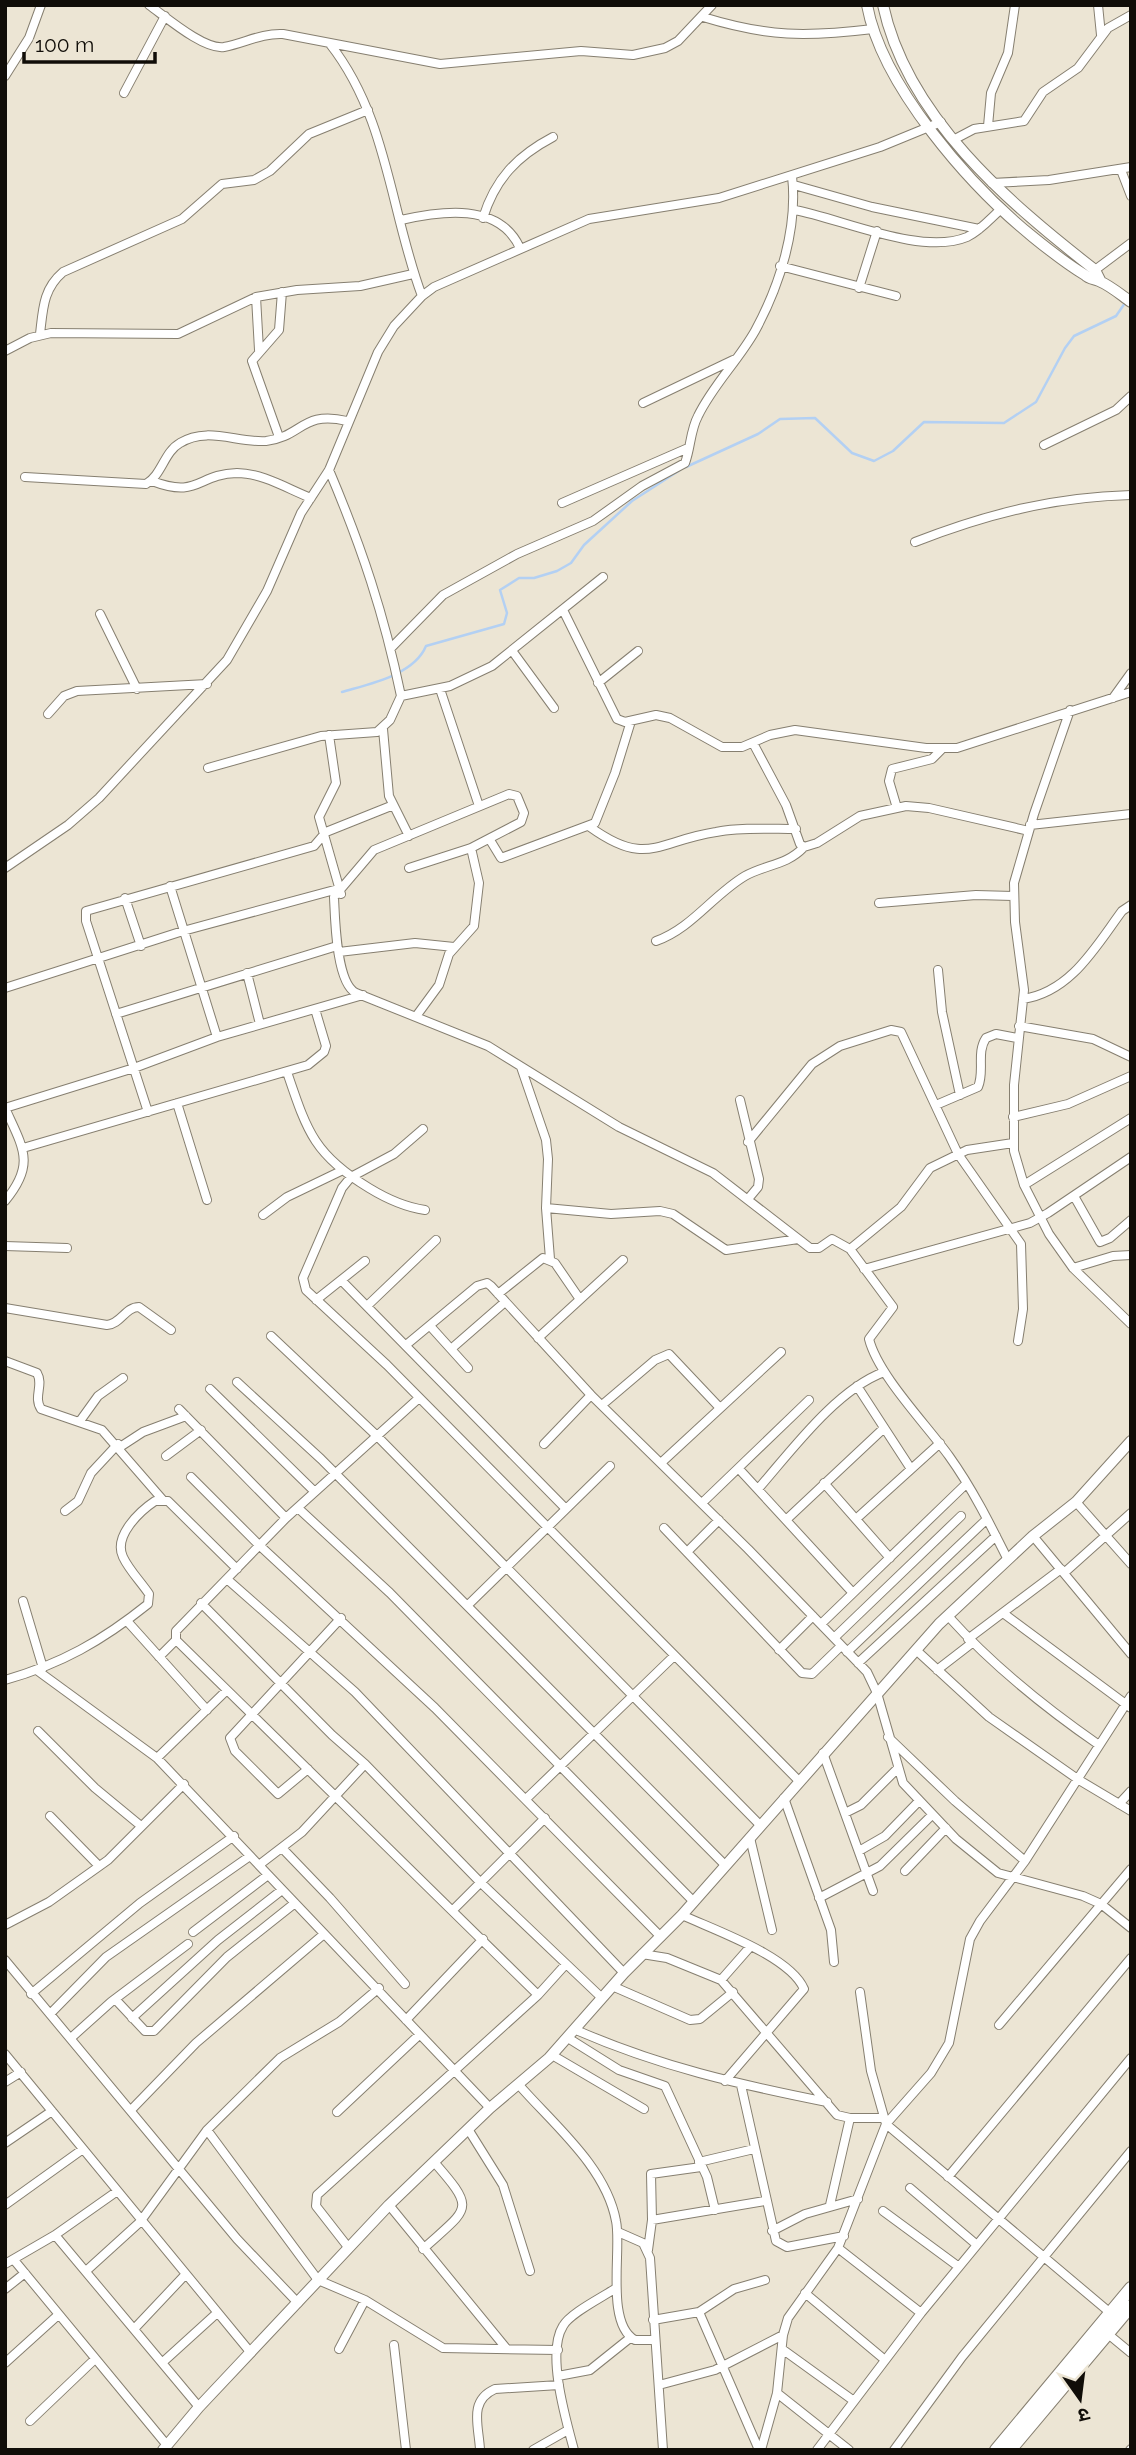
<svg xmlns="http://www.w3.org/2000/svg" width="1136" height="2455" font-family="Raleway,'Noto Sans Devanagari',sans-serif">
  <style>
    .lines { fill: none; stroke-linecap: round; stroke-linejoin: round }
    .stream { stroke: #b3d0f3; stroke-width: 2.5 }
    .street-casing { stroke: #867f70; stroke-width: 10 }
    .secondary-casing { stroke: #867f70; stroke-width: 12 }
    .primary-casing { stroke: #867f70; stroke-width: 14 }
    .street { stroke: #fff; stroke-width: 8 }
    .secondary { stroke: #fff; stroke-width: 10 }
    .primary { stroke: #fff; stroke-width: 12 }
  </style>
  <rect width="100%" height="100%" fill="#ece5d4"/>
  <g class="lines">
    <!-- stream -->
    <path class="stream" d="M686,467l72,-33 22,-15 35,-1 37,35 22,8 19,-10 31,-29 80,1 32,-21 29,-54 9,-12 42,-20 9,-13
      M342,692c27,-8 72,-17 84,-46l78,-22 3,-11 -7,-23 19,-12h15l23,-7 14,-8 13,-18 48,-44 48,-31"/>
    <!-- street casing -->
    <g class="street-casing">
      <path id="street" d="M149,5c17,12 55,45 75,42 21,-4 37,-14 59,-13l157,30 141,-13 52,4 32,-7 13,-7 34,-36
        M1098,5l3,30
        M703,17c65,20 103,20 170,12
        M330,44c58,74 60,167 92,252
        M5,76l24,-38 12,-33
        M124,93l41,-77
        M988,126l3,-33 17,-40 7,-48
        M955,139l19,-10 50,-8 19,-29 35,-24 30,-40 23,-13
        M1121,170l10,26
        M992,183l57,-3 82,-13
        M794,185l78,22 107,22
        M795,210c47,9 127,46 172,27 13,-6 24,-19 34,-28
        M483,218c12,-39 34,-62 70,-81
        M401,220c40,-9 98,-18 119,28
        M780,266l116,30
        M1095,270l36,-27
        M859,288l18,-57
        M256,297l3,53
        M40,334c3,-25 3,-45 23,-62l119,-53 40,-35 32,-4 16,-9 39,-37 59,-24
        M5,351l25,-13 21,-5 127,1 78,-37 41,-7 63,-4 53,-12
        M643,403l90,-43
        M279,437l-27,-76 27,-31 3,-38
        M1044,445l72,-35 15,-14
        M329,470c33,78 55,144 72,226
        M25,477l121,7c16,-9 18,-32 34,-41 27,-17 57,0 86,-2 36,-4 36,-31 81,-20
        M152,481c47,18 45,-7 85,-8 25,0 51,16 74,25
        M562,503l126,-55
        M915,542c72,-28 138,-45 216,-47
        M564,612l53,107 8,3 31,-7 14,3 52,29h20l28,-12 25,-5 131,18h31l174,-56
        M100,614l37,75
        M391,648l52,-53 74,-41 76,-33 49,-35 43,-23c6,-16 5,-32 13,-47 15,-31 40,-55 57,-85 25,-46 43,-103 37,-155
        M513,652l41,56
        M598,683l40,-32
        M440,689l39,117
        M1113,698l18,-25
        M1070,710l-36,104 -20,69 1,39 9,68 -10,95v66l10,34 25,49 24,34 58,56
        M48,714l16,-18 13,-5 130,-7
        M383,729l6,67 20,40
        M329,735l7,48 -17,34 22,77
        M753,743l33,62 14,39 4,3 13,-4 43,-27 46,-10 23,2 100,23
        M208,768l113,-32 56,-4 13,-12 11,-24 49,-10 42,-20 111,-89
        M897,808l-8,-27 3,-12 40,-10 9,-9
        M1030,825l101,-11
        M590,827c57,41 67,14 126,5 26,-5 54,-3 80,-3
        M490,840l11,18 94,-35 20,-50 16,-52
        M5,868l63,-43 31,-27 128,-138 40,-69 34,-78 28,-43 49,-118 16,-26 28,-30 12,-9 155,-68 130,-21 161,-51 61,-25
        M409,868l62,-20 50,-26 3,-9 -7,-17 -8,-2 -135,56 -40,47c1,21 2,86 22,96l132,53 131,81 94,46 97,75h9l13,-9 18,10 43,58 -24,32c9,36 57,85 80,117 23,32 41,68 59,104
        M170,886l47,151
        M125,898l16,48
        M879,903l97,-8 37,1
        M656,941c35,-12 57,-46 89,-65 21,-12 41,-10 59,-29
        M339,952l76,-9 39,4
        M938,970l4,42 18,83
        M247,973l13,51
        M5,988l178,-57 155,-42
        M1023,999c48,-7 73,-53 99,-88l9,-6
        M116,1014l221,-68
        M417,1015l22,-30 10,-31 25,-28 5,-43 -8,-35
        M1019,1026l74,13 38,18
        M521,1067l25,73 2,19 -2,49 4,51
        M287,1072c20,59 27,83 82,116 18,11 35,19 56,22
        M740,1100l19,79 -1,8 -10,12
        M177,1103l30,97
        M936,1105l42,-18c7,-16 -2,-34 8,-49l10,-4 21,4
        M5,1108l129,-40 83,-31 146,-42
        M5,1108c18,40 31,56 0,93
        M148,1112l-62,-191v-10l228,-65 12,-14 65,-26
        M1013,1117l55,-13 63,-28
        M423,1129l-29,25 -43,23 -9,11 -39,90 3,12 81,75 412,416
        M748,1142l64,-78 28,-18 51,-16 10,2 57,122 63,90 2,65 -5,32
        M23,1148l285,-83 16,-13 2,-6 -11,-37
        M1024,1185l107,-67
        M1074,1196l26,46 10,-4 21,-18
        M546,1208l65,6 49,-3 13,3 53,36 72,-11
        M263,1215l24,-18 54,-26
        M5,1246l62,2
        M850,1249l51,-42 29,-39 37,-18 46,-7
        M1073,1268l40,-12 18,-1
        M864,1269l166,-46 18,-10 83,-56
        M341,1280l225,229
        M498,1294l45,-36 12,5 24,35
        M316,1300l49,-39
        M367,1306l69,-66
        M5,1308l102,17c14,-1 18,-18 32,-18l32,23
        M431,1327l37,41
        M271,1336l106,100 383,389
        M538,1338l85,-78
        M406,1345l71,-59 10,-3 4,3 100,109 157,154 119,123 10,21 26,90 53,56 42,34 85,23 18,8 30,24
        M451,1349l54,-47
        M5,1361l32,12c7,12 -4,24 4,36l61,21 60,69
        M237,1382l84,77 404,406
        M857,1386l54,83
        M210,1389l105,103
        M602,1405l53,-45 14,-6 51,54
        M179,1409l107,109
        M80,1421l18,-25 25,-18
        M544,1444l47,-49
        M120,1447l23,-15 43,-16
        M166,1456l35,-26
        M662,1462l119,-110
        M739,1469l114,124
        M191,1477l68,68 176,163 226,229
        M824,1483l66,75
        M758,1489c34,-39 78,-99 126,-117
        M1076,1502l55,62
        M702,1503l107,-103
        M298,1508l92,85 304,309
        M65,1511l13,-10 13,-28 27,-29
        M856,1519l84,-76
        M786,1520l97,-91
        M664,1528l138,145 10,1 29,-28
        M1033,1536l98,118
        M688,1551l31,-31
        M1064,1573l67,-60
        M228,1580l127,112 269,281
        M23,1601l20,67
        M201,1603l131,132 33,29 114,117 123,117
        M468,1605l142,-139
        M1003,1613l128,95
        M948,1616c46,51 96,91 151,129
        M127,1621l80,89
        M821,1624l145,-140
        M834,1638l127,-122
        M968,1639l93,-70
        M176,1640l362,355 28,-31
        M779,1650l34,-34
        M916,1650l73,67 90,63 52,31
        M847,1652l140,-133
        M159,1657l17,-17v-9l110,-113 133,-120
        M858,1663l138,-127
        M937,1670l35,-27
        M38,1671l119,87 333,350
        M5,1680c56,-16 97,-39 143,-76l1,-10c-8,-12 -20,-24 -26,-37 -10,-21 17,-46 32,-56h13l69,68
        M38,1731l57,57 46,38
        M888,1737l67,64 70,60
        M823,1753l50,138
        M157,1758l70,-68
        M308,1769l-30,25 -43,-43 -5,-13 111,-120
        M784,1798l47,132 3,32
        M526,1799l148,-143
        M1119,1804l12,-13
        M845,1813l16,-8 36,-36
        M50,1816l49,50
        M750,1838l22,92
        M282,1848l48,50 75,86
        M859,1851l26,-15 34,-35
        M259,1865l43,-33 63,-68
        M905,1871l41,-43
        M819,1898l61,-32 52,-51
        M454,1909l91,-91
        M682,1915c32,15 108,41 122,74l-79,92
        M5,1925l44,-23 59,-42 76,-76
        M193,1932l75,-57
        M642,1954l25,4 54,22 116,135 13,3h34
        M5,1960l232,279 61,64
        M721,1980l29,-33
        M612,1986l78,34 10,-1 33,-27
        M860,1992l11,79 15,53 228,192
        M31,1994l109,-91 94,-67
        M115,1999l30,32h9l73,-74 68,-54
        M50,2014l56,-57 144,-101
        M132,2018l86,-78 64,-50
        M406,2020l77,-81
        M999,2025l132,-156
        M576,2030c85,37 161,54 251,72
        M72,2037l39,-35 77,-58
        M568,2038l51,32 46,16 42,91 8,33
        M5,2054l246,299
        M552,2055l92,54
        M5,2082l16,-10
        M519,2085c35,40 87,82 97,136 6,27 -11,103 19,119h20
        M741,2085l35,156 11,6 57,-11
        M132,2109l64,-66 128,-109
        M337,2112l82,-77
        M468,2129l35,56 27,86
        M207,2130l111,150 47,20 78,48 115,2
        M5,2143l47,-32
        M699,2162l55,-13
        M948,2177l183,-219
        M910,2188l67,57
        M5,2205l78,-56
        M389,2205l117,143
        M830,2205l20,-87
        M883,2211l76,56
        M652,2220l113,-19
        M772,2231l33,-17 53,-15
        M618,2232l25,11 7,15 13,192
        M55,2235l144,172
        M348,2247l-32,-41 1,-11 221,-200
        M838,2248l83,65
        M423,2249c46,-42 54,-38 11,-87
        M648,2250l4,-30 -1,-46 50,-7
        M14,2260l152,184
        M5,2264l50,-29 61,-43
        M86,2271l54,-49 67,-92 73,-72 59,-36 40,-34
        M5,2289l20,-16
        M805,2293l80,67
        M699,2312l60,138
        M653,2320l46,-8 35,-23 31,-9
        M135,2328l50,-53
        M1108,2334l23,19
        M394,2345l12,105
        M339,2349l26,-49
        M782,2349l72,52
        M163,2362l54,-49
        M5,2363l52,-47
        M558,2376l32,-6 40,-32
        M659,2385l56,-15 68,-35
        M777,2393l72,57
        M30,2421l65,-62
        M480,2450c-1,-24 -12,-49 15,-61l64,-4
        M533,2450l35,-20
        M574,2450c-8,-30 -28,-97 -11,-124 7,-13 40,-29 53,-38
        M761,2450l16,-57 6,-58 5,-17 50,-70 48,-124 45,-51 18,-30 21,-104 10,-18 45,-60 106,-165
        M817,2450l104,-137 210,-255
        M894,2450l68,-93 169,-206
        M1130,2450l1,-1"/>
    </g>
    <!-- secondary casing -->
    <g class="secondary-casing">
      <path id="secondary" d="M867,5c15,81 103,181 166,232 16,13 34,27 52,38 4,4 9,4 14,6 12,5 22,14 32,21
        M883,5c24,112 126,198 212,265l6,12
        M163,2450l36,-43 190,-202 101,-97 59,-50 75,-85 58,-58 257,-291 94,-88 43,-34 55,-61"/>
    </g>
    <!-- primary casing -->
    <g class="primary-casing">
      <path id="primary" d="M996,2450l135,-162
        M1010,2450l121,-144"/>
    </g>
    <!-- street -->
    <use href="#street" class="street"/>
    <!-- secondary -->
    <use href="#secondary" class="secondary"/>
    <!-- primary -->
    <use href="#primary" class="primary"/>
  </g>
  <!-- border -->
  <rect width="1136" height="2455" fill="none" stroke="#100d08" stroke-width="14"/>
  <!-- north arrow -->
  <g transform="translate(1080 2399) rotate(166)" stroke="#ece5d4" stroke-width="5" paint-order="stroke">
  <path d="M0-5L12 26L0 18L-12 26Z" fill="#100d08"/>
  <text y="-10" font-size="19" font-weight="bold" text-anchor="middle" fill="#100d08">उ</text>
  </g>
  <!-- scale -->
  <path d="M24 52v10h131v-10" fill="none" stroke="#100d08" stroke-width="3.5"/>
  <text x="35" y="52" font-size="21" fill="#100d08" stroke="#ece5d4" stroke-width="5" paint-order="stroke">100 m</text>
</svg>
